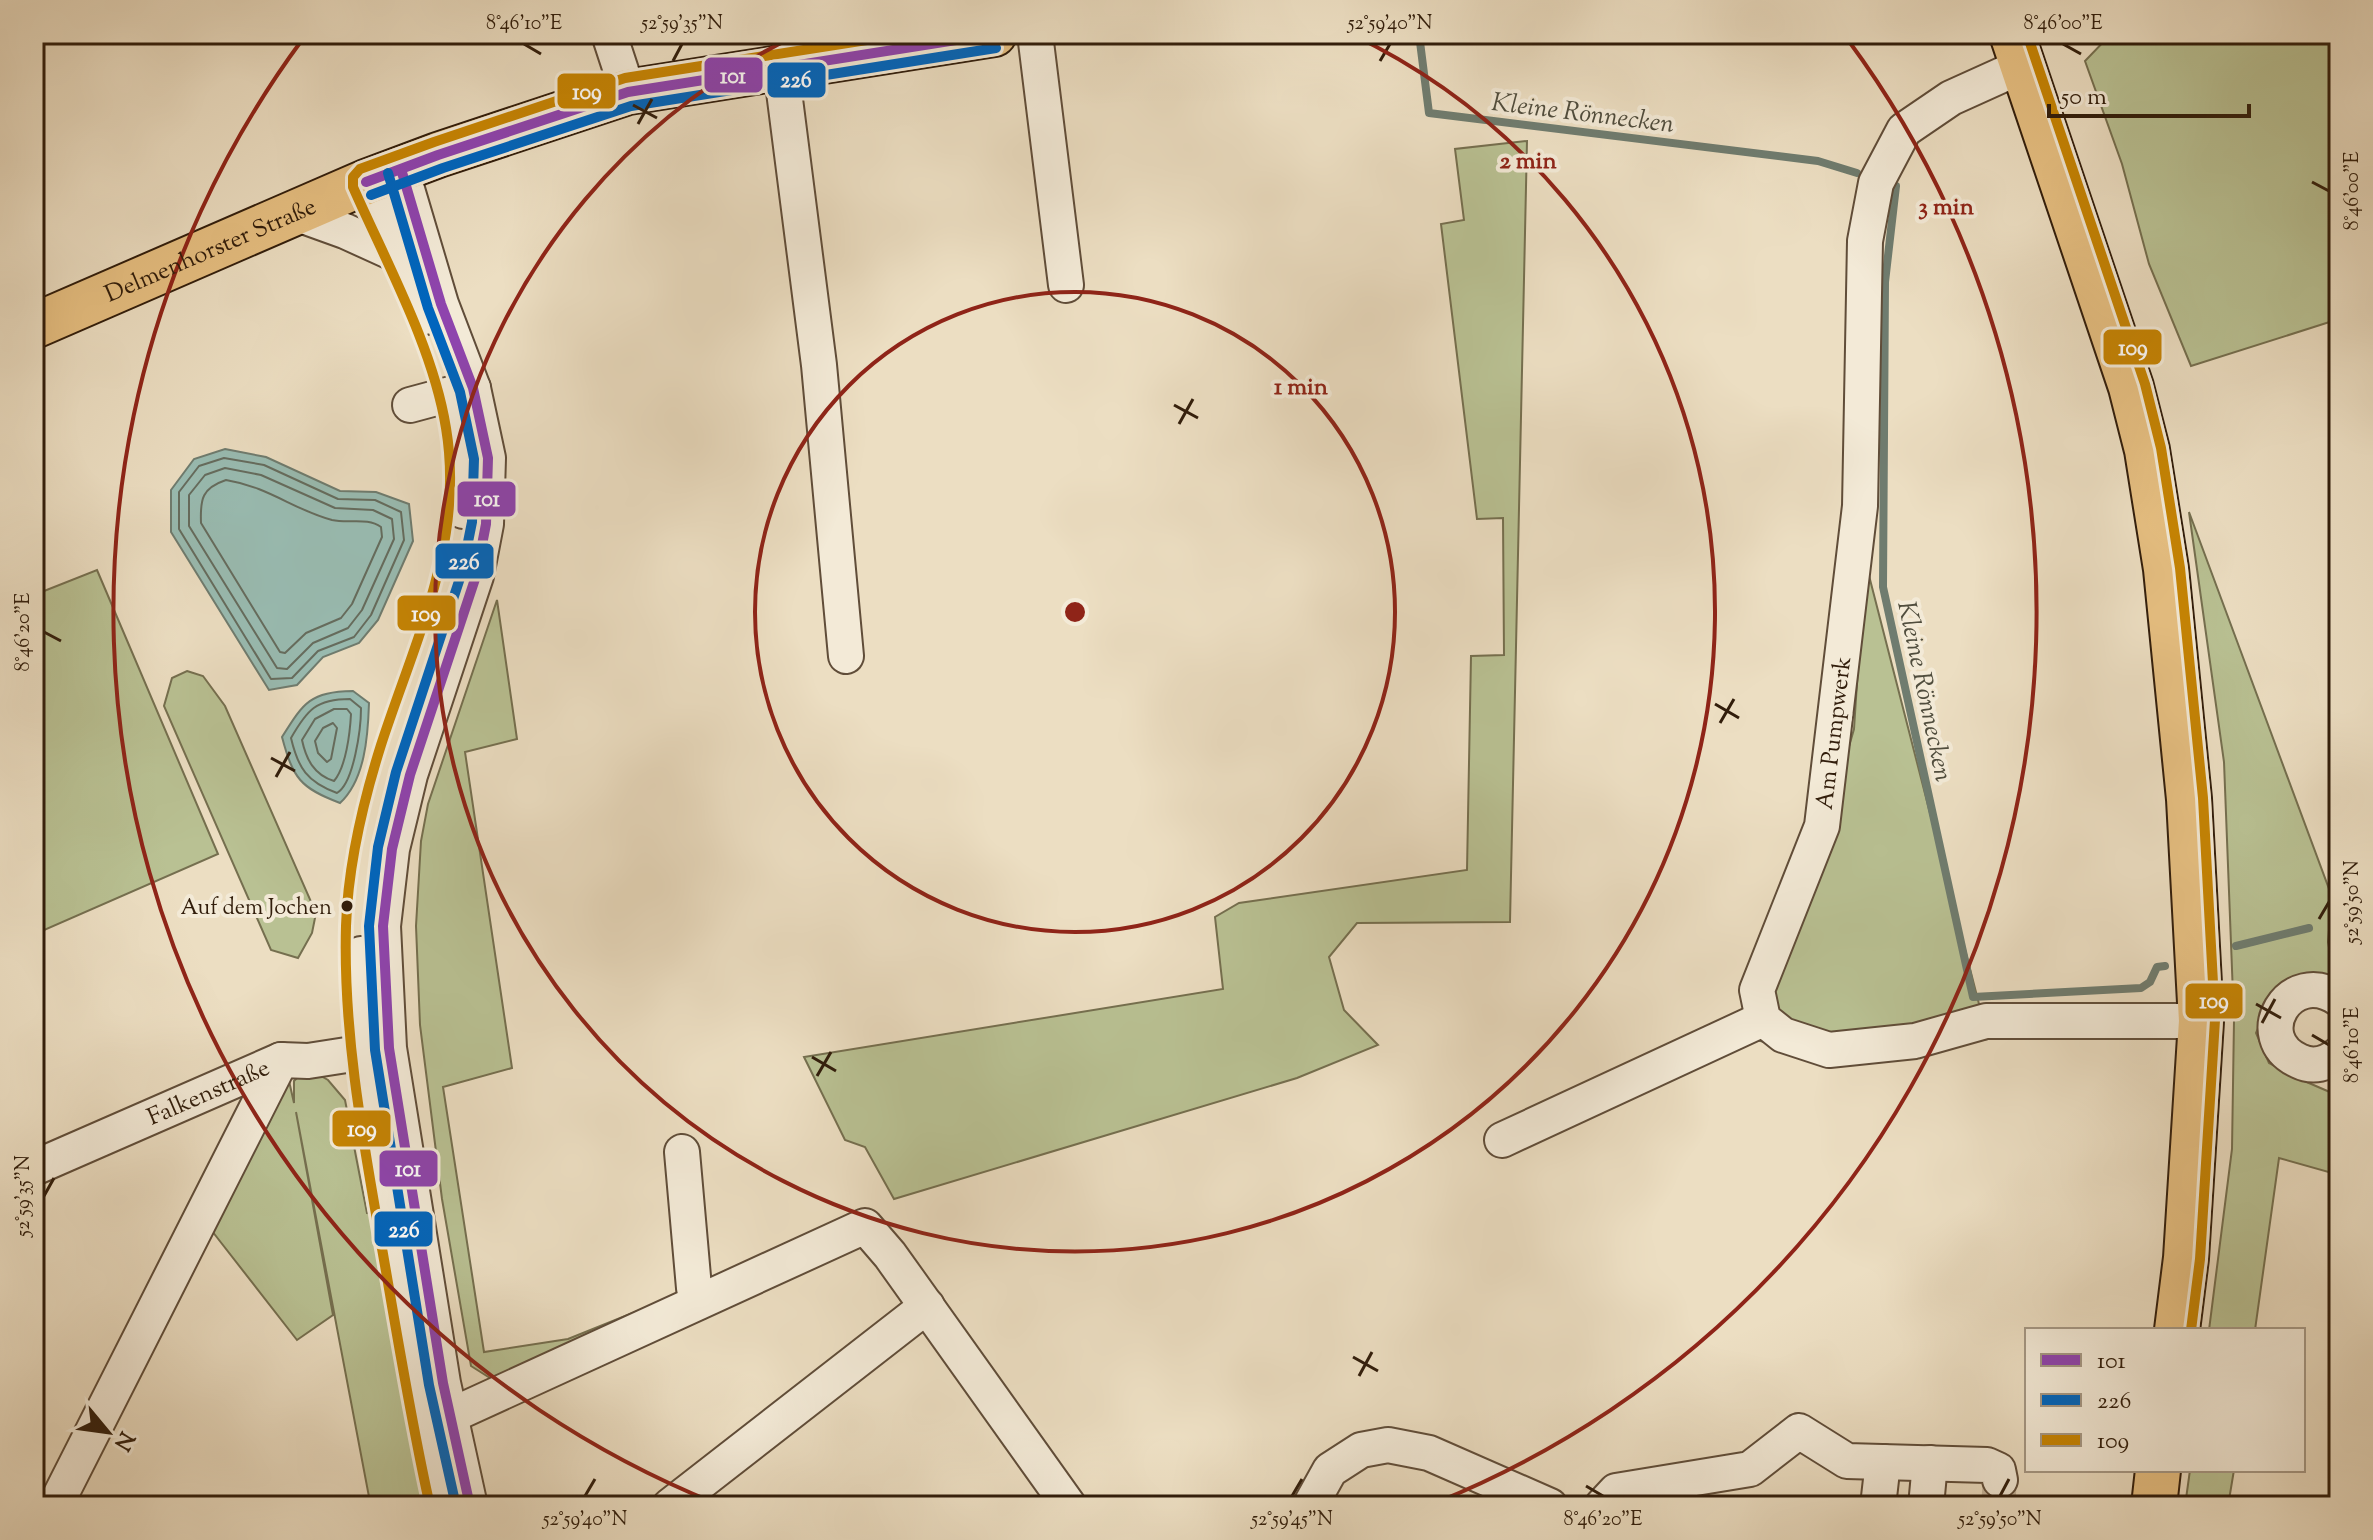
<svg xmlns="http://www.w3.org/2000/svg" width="2373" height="1540" font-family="'Sorts Mill Goudy',serif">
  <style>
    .green { fill: #b9c193; stroke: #756f4f; stroke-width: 2 }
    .water { fill: #99bcb2; stroke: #6f7c6f; stroke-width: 2 }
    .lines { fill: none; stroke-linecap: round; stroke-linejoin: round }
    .shore { stroke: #656c5e; stroke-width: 2 }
    .stream { stroke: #6f7c6f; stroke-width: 8 }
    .minor-tunnel { stroke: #c7b79d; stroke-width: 34; stroke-dasharray: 34 17; stroke-linecap: butt }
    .minor-casing { stroke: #604d39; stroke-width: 38 }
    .major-casing { stroke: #311d0b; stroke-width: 48 }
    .minor { stroke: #f3ead7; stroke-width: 34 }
    .major { stroke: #e6bf81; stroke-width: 44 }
    .bus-1-casing { stroke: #f3ead7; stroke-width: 16 }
    .bus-2-casing { stroke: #f3ead7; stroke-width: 16 }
    .bus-3-casing { stroke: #f3ead7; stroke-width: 16 }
    .bus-1 { stroke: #8e44ad; stroke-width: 10 }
    .bus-2 { stroke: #0065bd; stroke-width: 10 }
    .bus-3 { stroke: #c68403; stroke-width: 10 }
    .ticks { fill: none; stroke: #311d0b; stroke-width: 3 }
    .ring { fill: none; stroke: #8f2418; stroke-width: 4 }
    .bus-dot { fill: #311d0b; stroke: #f3ead7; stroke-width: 3 }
    .labels { text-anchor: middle; stroke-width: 8; stroke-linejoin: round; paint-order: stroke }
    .bus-label { font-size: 22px; fill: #311d0b; stroke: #f3ead7; text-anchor: end }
    .street-label { font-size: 24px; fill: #311d0b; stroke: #f3ead7 }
    .water-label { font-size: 26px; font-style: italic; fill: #504d3d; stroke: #f3ead7 }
    .centre { fill: #8f2418; stroke: #f3ead7; stroke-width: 4 }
    .ring-label { font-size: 24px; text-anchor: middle; font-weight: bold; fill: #8f2418; stroke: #f3ead7; stroke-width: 8; stroke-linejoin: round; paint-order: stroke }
    .line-badge { stroke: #f3ead7; stroke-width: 3 }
    .badge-label { font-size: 22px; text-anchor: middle; font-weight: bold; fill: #fff }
    .neatline { fill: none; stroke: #311d0b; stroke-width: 3 }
    .ticks-label { font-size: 20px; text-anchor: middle; fill: #311d0b }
  </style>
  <rect width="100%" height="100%" fill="#ecdec2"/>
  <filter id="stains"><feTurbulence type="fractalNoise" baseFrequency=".0025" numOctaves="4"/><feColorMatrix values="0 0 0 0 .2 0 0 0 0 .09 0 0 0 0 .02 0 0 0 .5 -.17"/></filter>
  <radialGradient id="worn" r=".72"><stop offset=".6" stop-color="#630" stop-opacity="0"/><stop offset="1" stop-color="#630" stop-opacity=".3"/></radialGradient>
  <!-- green -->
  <path class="green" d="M2111,34h228v285l-148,47 -42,-102 -27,-100 -37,-103z
    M1527,141l-17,781 -153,1 -28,34 15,53 34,35 -81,33 -403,121 -29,-52 -20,-7 -41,-83 419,-68 -8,-72 24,-14 228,-33 4,-214 33,-1 -1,-137 -26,1 -36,-295 23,-4 -9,-71z
    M2189,512l143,385 -4,45 6,32 -39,10 -25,15 -14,34 13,30 33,17 37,16v79l-60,-17 -24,172h-46l23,-181 2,-128 -10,-259z
    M1865,560l123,479 -71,13 -136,-6 -29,-7 41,-98 61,-212z
    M97,570l121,284 -176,77 -8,-17v-319z
    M497,600l20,139 -52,13 47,316 -69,19 41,265 84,-13 92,-37 -154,73 -16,3 -19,-12 -29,-167 -22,-174 -4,-99 5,-85 7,-37z
    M187,671l16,5 22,30 91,207 -4,20 -14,25 -27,-8 -107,-244 8,-28z
    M307,1068l21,12 17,20 22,113 13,1 53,292h-68l5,-4 -74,-390 37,203 -36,25 -85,-109 77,-150 5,22v-22z
    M2190,1470h44l-6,36h-43z"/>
  <!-- water -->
  <path class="water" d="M225,449l41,8 74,34 36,1 33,12 4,37 -35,79 -19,23 -36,14 -26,28 -28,5 -98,-158v-42l23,-31z
    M353,691l16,12c-1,33 -4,77 -29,100 -40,-15 -47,-25 -58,-66 22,-35 28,-45 71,-46z"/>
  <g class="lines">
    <!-- shore -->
    <path class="shore" d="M224,458l40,7 74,34 37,1 26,12 3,28 -33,75 -17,22 -36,14 -26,27 -21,1 -92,-150v-37l20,-26z
      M225,468l36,7 74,33 38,2 19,9 2,20 -32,71 -14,18 -35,15 -26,26 -10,-1 -88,-142v-31l16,-20z
      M226,480c43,7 68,30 106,40 17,4 35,-3 49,7l1,10 -30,67 -11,14 -35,15 -21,20 -5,-1 -79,-129c-1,-24 1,-35 25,-43z
      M350,699l11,9c0,20 -7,75 -24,85 -30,-11 -39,-25 -46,-55 16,-28 25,-39 59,-39z
      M334,709h13l4,5c-1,19 -5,53 -17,67 -20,-6 -28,-22 -32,-41l13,-21z
      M333,723l4,5 -6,31 -4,3 -9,-9 -3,-12 8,-13z"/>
    <!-- stream -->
    <path class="stream" d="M1419,34l10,79 389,48 39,12
      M1896,186l-11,96 -2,305 90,410 168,-9 9,-6 7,-15 8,-1
      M2236,946l73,-18"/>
    <!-- minor-tunnel -->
    <path class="minor-tunnel" d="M1998,1506l2,-26"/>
    <!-- minor casing -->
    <g class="minor-casing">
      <g id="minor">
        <path d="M609,34l19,58"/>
        <path d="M1035,34l31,251"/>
        <path d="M2024,65l-73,33 -47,32 -28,53 -11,58 -5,265 -38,320 -65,164 6,29 20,16 46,15 86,-9 71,-20h215"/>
        <path d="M781,68l38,297 27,291"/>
        <path d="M401,169l40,135 32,84 15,70 -2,66 -10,52 -66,199 -18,74 -9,77 6,122 54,335 27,123"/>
        <path d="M366,182l59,135"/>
        <path d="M295,213l50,18 55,25"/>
        <path d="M410,405l63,-17"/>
        <path d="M456,405c7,35 8,70 7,106"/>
        <path d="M361,954l4,97 23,150 41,238 15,67"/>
        <path d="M2339,999c-50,-34 -91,39 -40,62 14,7 28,3 40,-7"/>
        <path d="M1502,1140l261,-121"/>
        <path d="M682,1152l12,136 4,14"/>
        <path id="s1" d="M34,1168l247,-108 27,1 77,-12"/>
        <path d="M450,1416l415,-190 25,29 179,251"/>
        <path d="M55,1506l226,-446"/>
        <path d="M670,1506l257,-200"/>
        <path d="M1310,1506l20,-36 31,-20 27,-5 41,8 121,53"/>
        <path d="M1602,1506l14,-15 134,-22 49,-38 48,30 140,4 11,5 2,10"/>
        <path d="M1878,1506l5,-44"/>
        <path d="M1926,1506l4,-43"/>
      </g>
    </g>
    <!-- major casing -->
    <g class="major-casing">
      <g id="major">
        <path d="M2012,34l119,353 16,63 19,119 23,230 12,222 -15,237 -9,72"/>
        <path id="s2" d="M34,326l332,-144 72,-27 190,-63 366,-58"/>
        <path d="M2154,1506l4,-36"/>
      </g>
    </g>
    <!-- minor -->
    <use href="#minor" class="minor"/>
    <!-- major -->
    <use href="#major" class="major"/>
    <!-- bus-1 casing -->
    <g class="bus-1-casing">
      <path id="bus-1" d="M401,169l40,135 32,84 15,70 -2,66 -10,52 -66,199 -18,74 -9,77 6,122 54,335 27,123
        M366,182l72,-27 190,-63 366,-58"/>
    </g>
    <!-- bus-2 casing -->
    <g class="bus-2-casing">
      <path id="bus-2" d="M388,173l40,135 32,84 14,67 -2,63 -10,50 -66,200 -18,75 -9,79 6,124 54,335 27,121
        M371,195l72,-27 188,-62 365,-58"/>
    </g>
    <!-- bus-3 casing -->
    <g class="bus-3-casing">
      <path id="bus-3" d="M2027,34l118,350 16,64 19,120 23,230 12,222 -15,239 -9,71
        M430,1506c-20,-89 -34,-179 -50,-269 -18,-102 -37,-207 -34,-311 2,-61 17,-124 35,-181 34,-105 84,-203 65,-317 -13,-81 -60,-166 -93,-241v-10l7,-8 74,-27 191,-64 280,-44"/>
    </g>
    <!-- bus-1 -->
    <use href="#bus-1" class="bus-1"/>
    <!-- bus-2 -->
    <use href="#bus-2" class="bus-2"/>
    <!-- bus-3 -->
    <use href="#bus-3" class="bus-3"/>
  </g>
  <!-- ticks -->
  <path class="ticks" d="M524,44l17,10M2063,44l18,10M673,61l9,-17M1380,61l10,-17M633,105l24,13M638,124l14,-25M2312,182l17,9M1174,405l24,13M1179,424l14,-25M44,632l17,9M1715,704l24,14M1720,723l14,-24M271,758l24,13M276,777l14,-25M2319,919l10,-17M2256,1004l25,14M2262,1023l13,-24M2312,1035l17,10M812,1057l24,14M817,1076l14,-24M44,1196l10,-18M1353,1357l25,14M1359,1376l13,-24M1586,1486l17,10M585,1496l10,-17M1292,1496l10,-17M2000,1496l9,-17"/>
  <!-- distance rings -->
  <g class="ring">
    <circle cx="1075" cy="612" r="320"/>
    <path d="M1351 34A640 640 0 1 1 799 34"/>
    <path d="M715 1503A961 961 0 0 1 302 40M1848 40A961 961 0 0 1 1435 1503"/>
  </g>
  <!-- markers -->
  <circle class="bus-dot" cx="347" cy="906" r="7"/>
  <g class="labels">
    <!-- bus labels -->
    <g class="bus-label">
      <text x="332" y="914">Auf dem Jochen</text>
    </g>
    <!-- street labels -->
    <g class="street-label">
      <text dy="8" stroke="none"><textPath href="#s2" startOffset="192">Delmenhorster Straße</textPath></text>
      <text transform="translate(1833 733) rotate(-83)" y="8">Am Pumpwerk</text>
      <text dy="8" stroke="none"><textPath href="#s1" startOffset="190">Falkenstraße</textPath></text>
    </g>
    <!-- water labels -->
    <g class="water-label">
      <text transform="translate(1583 112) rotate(7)" y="9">Kleine Rönnecken</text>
      <text transform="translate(1926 691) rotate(78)" y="9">Kleine Rönnecken</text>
    </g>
  </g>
  <circle cx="1075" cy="612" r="12" class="centre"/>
  <g class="ring-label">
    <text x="1528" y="168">2 min</text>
    <text x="1946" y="214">3 min</text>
    <text x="1301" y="394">1 min</text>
  </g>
  <g class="line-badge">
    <rect x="703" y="56" width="61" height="38" rx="8" fill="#8e44ad"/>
    <rect x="766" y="61" width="61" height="38" rx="8" fill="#0065bd"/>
    <rect x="556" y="72" width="61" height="38" rx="8" fill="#c68403"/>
    <rect x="2102" y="328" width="61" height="38" rx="8" fill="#c68403"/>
    <rect x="456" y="480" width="61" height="38" rx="8" fill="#8e44ad"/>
    <rect x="434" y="542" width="61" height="38" rx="8" fill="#0065bd"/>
    <rect x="396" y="594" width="61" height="38" rx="8" fill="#c68403"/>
    <rect x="2184" y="982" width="60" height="38" rx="8" fill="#c68403"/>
    <rect x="331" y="1109" width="61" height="39" rx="8" fill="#c68403"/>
    <rect x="378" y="1149" width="61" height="39" rx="8" fill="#8e44ad"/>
    <rect x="373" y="1210" width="61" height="38" rx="8" fill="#0065bd"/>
  </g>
  <g class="badge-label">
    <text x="733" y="83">101</text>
    <text x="796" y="87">226</text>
    <text x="587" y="99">109</text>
    <text x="2133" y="355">109</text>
    <text x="487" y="506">101</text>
    <text x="464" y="569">226</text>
    <text x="426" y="621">109</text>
    <text x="2214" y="1008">109</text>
    <text x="362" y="1136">109</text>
    <text x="408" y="1176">101</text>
    <text x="404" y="1237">226</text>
  </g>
  <!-- margin -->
  <rect width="2373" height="1540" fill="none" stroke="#ecdec2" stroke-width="88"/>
  <!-- legend -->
  <rect x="2025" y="1328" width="280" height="144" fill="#f3ead7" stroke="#a59885" stroke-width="2"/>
  <rect x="2041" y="1354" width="40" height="12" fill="#8e44ad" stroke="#a59885" stroke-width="2"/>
  <text x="2097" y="1368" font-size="24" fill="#311d0b">101</text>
  <rect x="2041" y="1394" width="40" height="12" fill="#0065bd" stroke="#a59885" stroke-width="2"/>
  <text x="2097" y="1408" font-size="24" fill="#311d0b">226</text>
  <rect x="2041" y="1434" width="40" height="12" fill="#c68403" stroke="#a59885" stroke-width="2"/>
  <text x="2097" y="1448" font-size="24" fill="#311d0b">109</text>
  <!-- north arrow -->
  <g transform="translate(108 1432) rotate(119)" stroke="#f3ead7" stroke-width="6" paint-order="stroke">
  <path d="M0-6L14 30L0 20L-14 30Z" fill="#311d0b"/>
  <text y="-12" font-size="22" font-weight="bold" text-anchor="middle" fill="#311d0b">N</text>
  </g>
  <!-- scale -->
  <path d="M2049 104v12h200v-12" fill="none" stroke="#311d0b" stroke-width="4"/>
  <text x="2061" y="104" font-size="24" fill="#311d0b" stroke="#f3ead7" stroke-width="6" paint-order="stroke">50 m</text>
  <rect x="44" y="44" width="2285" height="1452" class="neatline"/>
  <g class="ticks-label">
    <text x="524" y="29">8°46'10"E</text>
    <text x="682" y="29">52°59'35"N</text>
    <text x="1390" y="29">52°59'40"N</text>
    <text x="2063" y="29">8°46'00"E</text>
    <text transform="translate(2351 191) rotate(-90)" y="7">8°46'00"E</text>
    <text transform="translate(22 632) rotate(-90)" y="7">8°46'20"E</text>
    <text transform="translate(2351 902) rotate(-90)" y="7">52°59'50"N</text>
    <text transform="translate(2351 1045) rotate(-90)" y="7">8°46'10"E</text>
    <text transform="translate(22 1196) rotate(-90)" y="7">52°59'35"N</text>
    <text x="585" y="1525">52°59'40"N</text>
    <text x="1292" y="1525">52°59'45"N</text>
    <text x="1603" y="1525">8°46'20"E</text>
    <text x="2000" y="1525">52°59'50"N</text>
  </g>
  <rect width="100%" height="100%" filter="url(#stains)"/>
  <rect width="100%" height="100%" fill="url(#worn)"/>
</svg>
